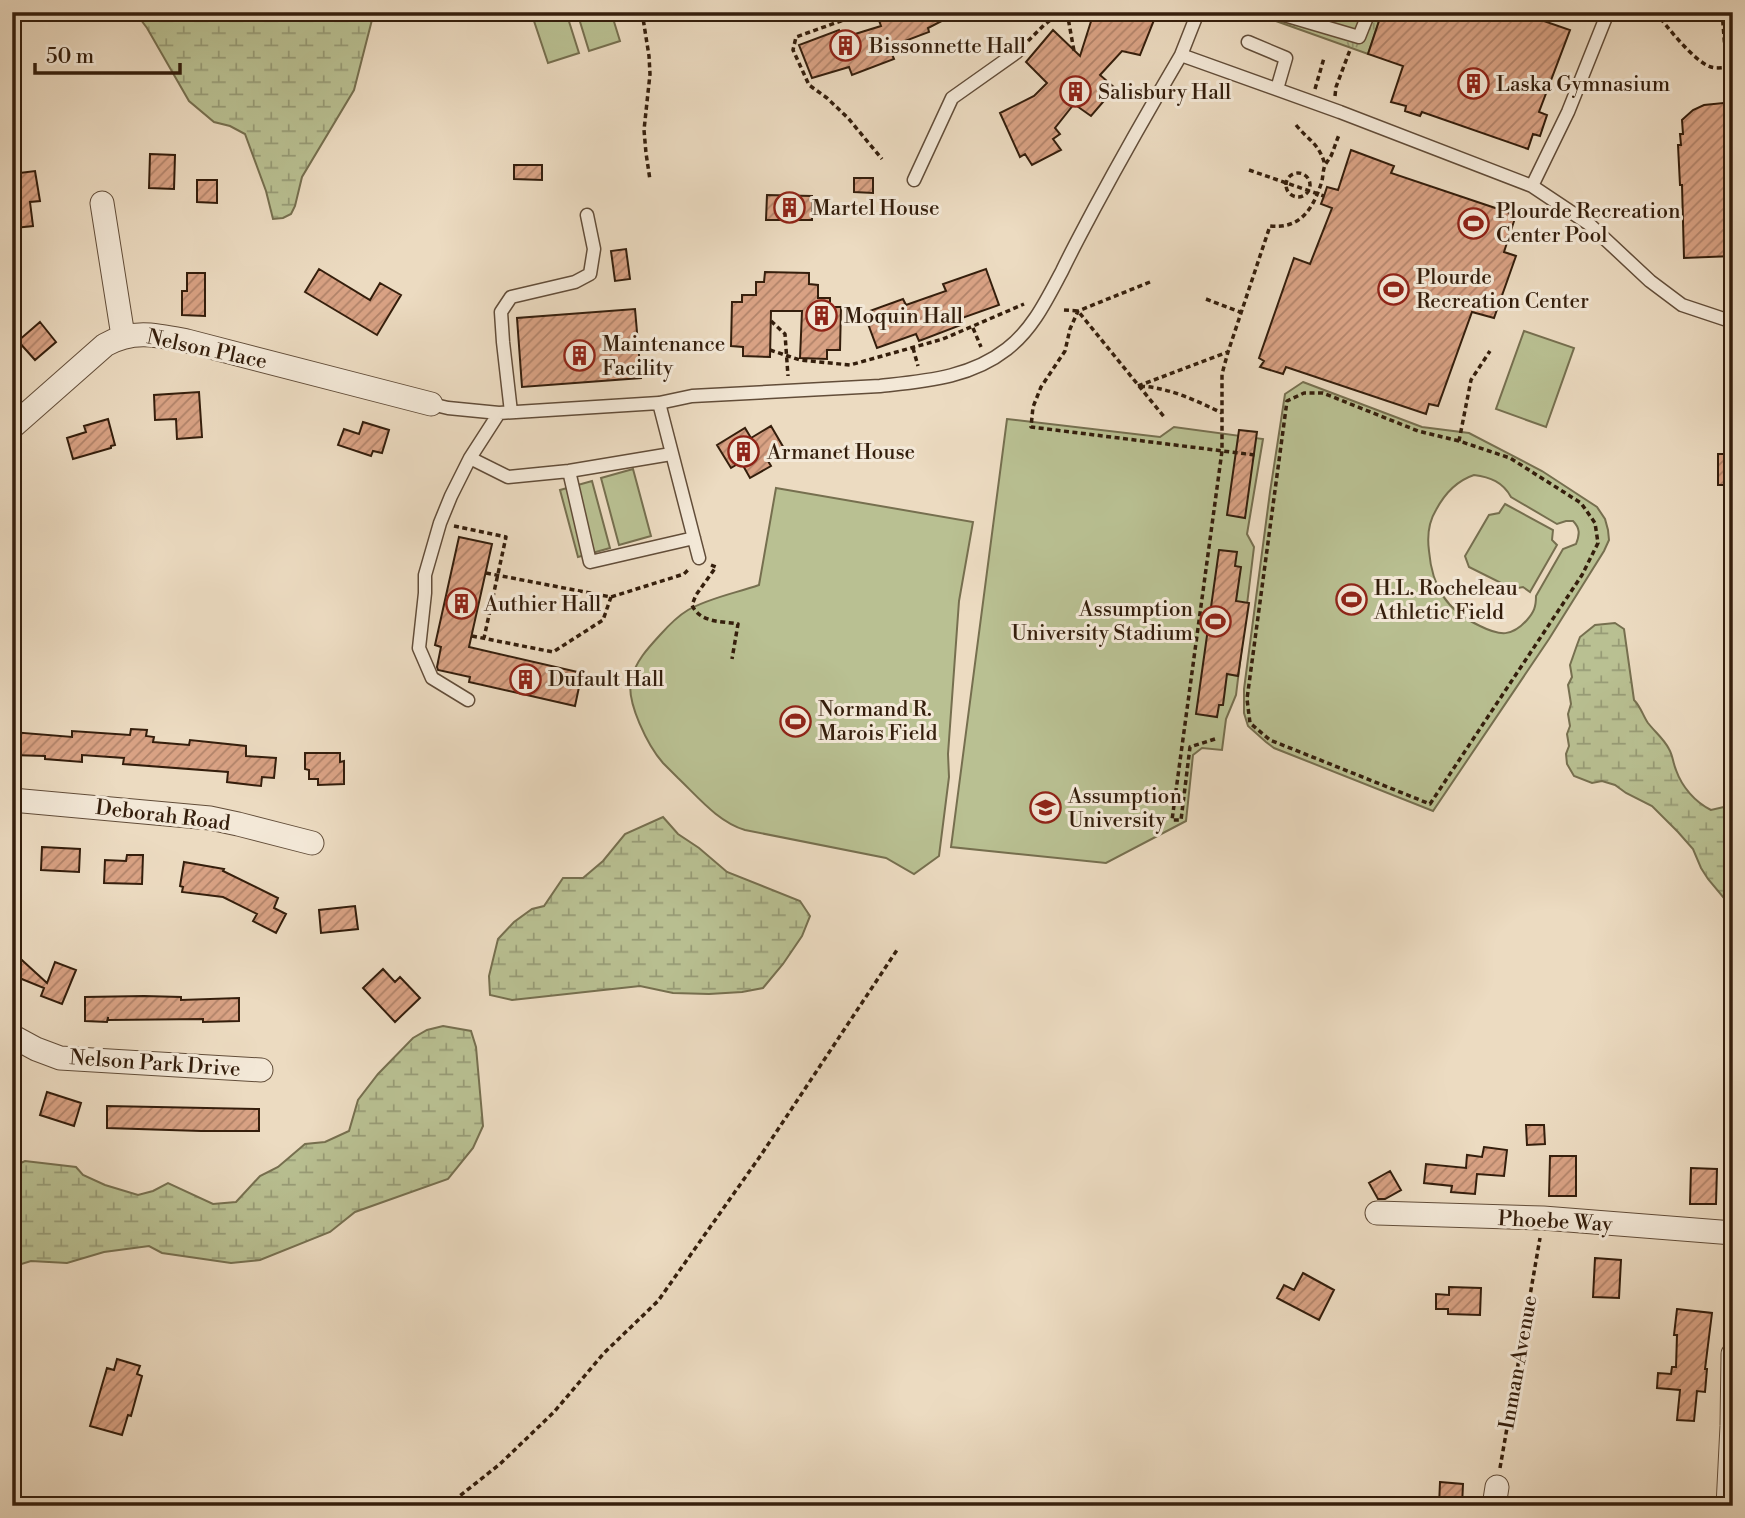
<svg xmlns="http://www.w3.org/2000/svg" width="1745" height="1518" viewBox="0 0 1745 1518" font-family="'Libre Bodoni',serif">
<style>
.grass{fill:url(#grass-tufts);stroke:#766f4f;stroke-width:2}
.wetland{fill:url(#wetland-marsh);stroke:#766f4f;stroke-width:2}
.garden{fill:#b9c092;stroke:#766f4f;stroke-width:2;fill-rule:evenodd}
.building{fill:url(#building-hatch);stroke:#341e0c;stroke-width:2}
.lines{fill:none;stroke-linecap:round;stroke-linejoin:round}
.lane-casing{stroke:#624d39;stroke-width:15}
.street-casing{stroke:#624d39;stroke-width:25}
.path{stroke:#341e0c;stroke-width:3.5;stroke-dasharray:5 3.5;stroke-linecap:butt}
.lane{stroke:#f3e8d7;stroke-width:12}
.street{stroke:#f3e8d7;stroke-width:23}
.labels{text-anchor:middle;stroke-width:6;stroke-linejoin:round;paint-order:stroke}
.poi-label{font-size:21px;fill:#341e0c;stroke:#f3e8d7;text-anchor:start}
.street-label{font-size:21px;fill:#341e0c;stroke:#f3e8d7}
</style>
<defs>
<pattern id="grass-tufts" width="24" height="20" patternUnits="userSpaceOnUse" patternTransform="scale(1.75)"><rect width="24" height="20" fill="#b9c092"/><path d="M3 7l-1-3M5 7V3M7 7l1-3M15 17l-1-3M17 17v-4M19 17l1-3" fill="none" stroke="#979b76"/></pattern>
<pattern id="wetland-marsh" width="20" height="14" patternUnits="userSpaceOnUse" patternTransform="scale(1.75)"><rect width="20" height="14" fill="#b9c092"/><path d="M1 5h8M5 5V1M11 12h8M15 12V8" fill="none" stroke="#979b76"/></pattern>
<pattern id="building-hatch" width="6" height="6" patternUnits="userSpaceOnUse" patternTransform="scale(1.75)"><rect width="6" height="6" fill="#d9a284"/><path d="M-1 1l2-2M0 6l6-6M5 7l2-2" fill="none" stroke="#b1836a"/></pattern>
</defs>
<rect width="100%" height="100%" fill="#ecdbc1"/>
<filter id="stains"><feTurbulence type="fractalNoise" baseFrequency=".00286" numOctaves="4"/><feColorMatrix values="0 0 0 0 .2 0 0 0 0 .09 0 0 0 0 .02 0 0 0 .5 -.17"/></filter>
<radialGradient id="worn" r=".72"><stop offset=".6" stop-color="#630" stop-opacity="0"/><stop offset="1" stop-color="#630" stop-opacity=".3"/></radialGradient>
<path class="grass" d="M 1251,12 L 1382,12 L 1368,54 Z"/>
<path class="wetland" d="M 135,12 L 374,12 L 354,90 L 302,177 L 295,206 L 291,214 L 283,218 L 273,219 L 266,191 L 245,134 L 230,126 L 214,122 L 189,101 L 147,28 Z
M 1615,623 L 1624,629 L 1634,700 C 1641,707 1643,716 1648,723 C 1655,732 1664,739 1669,749 C 1673,756 1673,763 1676,770 C 1682,787 1695,802 1711,810 L 1728,806 L 1733,801 L 1733,909 L 1708,879 L 1701,868 L 1693,849 L 1678,832 L 1652,806 L 1626,793 L 1615,785 L 1602,781 L 1592,783 L 1574,776 L 1567,764 L 1566,754 L 1569,746 L 1567,734 L 1570,726 L 1568,714 L 1571,704 L 1568,685 L 1572,677 L 1570,665 L 1577,645 L 1580,637 L 1595,625 Z
M 663,817 L 678,834 L 699,848 L 727,872 L 800,901 L 810,916 L 802,936 L 783,964 L 763,988 L 742,992 L 709,994 L 673,993 L 640,986 L 512,1000 L 490,995 L 489,976 L 498,939 L 514,922 L 532,909 L 544,906 L 563,878 L 583,878 L 603,861 L 625,834 Z
M 443,1026 L 471,1031 L 476,1047 L 483,1126 L 473,1148 L 448,1179 L 355,1212 L 330,1232 L 260,1260 L 231,1263 L 162,1253 L 149,1246 L 104,1252 L 67,1263 L 31,1261 L 12,1267 L 12,1167 L 25,1161 L 76,1167 L 83,1175 L 105,1185 L 138,1195 L 153,1191 L 168,1183 L 213,1204 L 236,1202 L 260,1176 L 278,1167 L 305,1144 L 325,1142 L 349,1131 L 358,1100 L 378,1074 L 413,1038 L 427,1030 Z"/>
<path class="garden" d="M 531,12 L 566,12 L 579,53 L 548,63 Z
M 577,12 L 611,12 L 620,41 L 589,51 Z
M 1524,331 L 1574,348 L 1546,427 L 1496,409 Z
M 1303,382 L 1422,427 L 1469,433 L 1542,471 L 1597,507 L 1605,519 L 1608,530 L 1609,540 L 1604,551 L 1549,639 L 1433,811 L 1274,748 L 1266,742 L 1248,726 L 1244,713 L 1244,689 L 1270,492 L 1285,394 ZM 1474,475 C 1490,477 1503,482 1511,497 L 1557,524 L 1566,521 L 1573,521 C 1580,528 1580,534 1576,544 L 1563,549 L 1536,596 C 1536,607 1534,612 1527,620 C 1512,637 1500,636 1480,626 C 1447,611 1432,587 1429,551 C 1427,536 1428,523 1436,510 C 1445,493 1456,481 1474,475 Z
M 1007,419 L 1160,437 L 1174,427 L 1263,439 L 1247,534 L 1254,547 L 1236,695 L 1226,719 L 1222,750 L 1202,748 L 1193,755 L 1186,821 L 1106,863 L 951,847 Z
M 633,469 L 651,536 L 619,545 L 601,478 Z
M 592,481 L 610,548 L 578,557 L 560,490 Z
M 776,488 L 973,522 L 959,601 L 948,754 L 949,777 L 939,856 L 914,874 L 886,858 L 745,830 C 718,822 698,797 678,778 C 673,773 668,768 663,763 C 648,746 626,702 631,680 C 635,662 648,648 660,635 C 668,626 678,616 688,610 C 709,598 736,593 759,585 Z
M 1505,504 L 1553,530 L 1552,540 L 1557,545 L 1530,592 L 1523,587 L 1513,589 L 1469,567 L 1465,556 L 1489,515 L 1499,513 Z"/>
<path class="building" d="M 876,12 L 959,12 L 928,28 L 929,32 L 889,47 L 894,59 L 852,75 L 849,67 L 812,78 L 799,45 L 839,30 L 842,38 L 881,26 Z
M 1094,12 L 1130,12 L 1154,20 L 1140,55 L 1122,51 L 1100,75 L 1115,88 L 1091,116 L 1074,104 L 1055,128 L 1060,134 L 1053,139 L 1061,150 L 1032,165 L 1025,154 L 1020,157 L 1000,113 L 1034,96 L 1047,83 L 1026,62 L 1053,30 L 1080,56 Z
M 1382,12 L 1518,12 L 1570,30 L 1539,112 L 1547,115 L 1540,136 L 1533,134 L 1528,149 L 1422,112 L 1420,116 L 1405,111 L 1406,106 L 1391,102 L 1403,66 L 1368,54 Z
M 1733,102 L 1733,256 L 1684,258 L 1682,185 L 1680,185 L 1678,145 L 1681,145 L 1680,134 L 1683,134 L 1682,120 L 1693,110 L 1704,105 Z
M 1351,150 L 1394,166 L 1391,173 L 1516,215 L 1504,252 L 1516,256 L 1494,318 L 1472,312 L 1438,406 L 1429,404 L 1426,414 L 1286,367 L 1283,374 L 1260,367 L 1264,361 L 1259,358 L 1294,258 L 1310,264 L 1332,208 L 1321,204 L 1324,196 L 1327,187 L 1338,190 Z
M 150,154 L 175,155 L 174,189 L 149,188 Z
M 514,165 L 542,165 L 542,180 L 514,179 Z
M 35,171 L 40,201 L 30,202 L 33,226 L 15,228 L 12,212 L 12,174 Z
M 854,178 L 873,178 L 873,193 L 854,192 Z
M 197,180 L 217,180 L 217,203 L 197,202 Z
M 767,195 L 812,196 L 812,220 L 766,220 Z
M 626,249 L 630,279 L 615,281 L 611,251 Z
M 319,269 L 370,300 L 380,283 L 401,295 L 377,335 L 305,292 Z
M 986,269 L 999,305 L 959,319 L 961,325 L 919,341 L 916,334 L 877,348 L 864,313 L 903,299 L 906,305 L 946,291 L 943,284 Z
M 765,272 L 809,273 L 809,284 L 818,285 L 818,298 L 830,298 L 830,307 L 841,307 L 840,350 L 827,350 L 827,359 L 800,358 L 802,311 L 771,311 L 770,357 L 743,356 L 743,347 L 731,346 L 732,302 L 742,302 L 742,295 L 756,295 L 756,282 L 764,282 Z
M 187,273 L 205,273 L 205,316 L 182,315 L 182,291 L 187,291 Z
M 635,309 L 641,378 L 522,387 L 517,318 Z
M 40,322 L 56,342 L 35,360 L 18,341 Z
M 199,392 L 202,437 L 177,439 L 176,419 L 155,420 L 154,395 Z
M 108,419 L 115,445 L 111,446 L 111,448 L 73,459 L 67,438 L 86,432 L 84,426 Z
M 363,422 L 389,430 L 382,453 L 373,451 L 371,456 L 338,445 L 344,429 L 359,434 Z
M 771,426 L 785,450 L 768,461 L 771,466 L 750,478 L 741,462 L 731,468 L 717,445 L 745,428 L 751,438 Z
M 1239,430 L 1257,432 L 1245,518 L 1227,515 Z
M 1718,454 L 1733,454 L 1733,485 L 1718,485 Z
M 459,537 L 492,544 L 469,647 L 582,673 L 575,706 L 469,682 L 470,677 L 438,670 L 437,667 L 441,647 L 435,645 Z
M 1219,550 L 1237,552 L 1235,566 L 1241,567 L 1236,601 L 1249,603 L 1238,676 L 1227,674 L 1223,705 L 1219,705 L 1217,717 L 1196,714 Z
M 131,729 L 147,730 L 146,736 L 154,737 L 153,742 L 189,745 L 190,740 L 246,746 L 246,756 L 276,758 L 274,778 L 262,777 L 261,786 L 227,782 L 228,772 L 123,764 L 124,758 L 82,755 L 82,762 L 45,759 L 45,756 L 12,755 L 12,732 L 72,737 L 72,731 L 130,735 Z
M 305,753 L 340,753 L 340,762 L 344,761 L 344,784 L 318,785 L 318,779 L 309,779 L 309,770 L 305,769 Z
M 42,847 L 80,849 L 79,872 L 41,870 Z
M 127,855 L 143,855 L 142,884 L 104,883 L 105,860 L 126,861 Z
M 184,862 L 224,869 L 223,871 L 278,898 L 274,908 L 286,914 L 276,933 L 253,921 L 257,914 L 223,897 L 182,892 L 183,887 L 180,886 Z
M 355,906 L 358,929 L 321,933 L 319,910 Z
M 12,951 L 47,983 L 55,962 L 76,970 L 62,1004 L 41,996 L 44,988 L 12,975 Z
M 383,969 L 395,982 L 400,977 L 420,998 L 395,1022 L 363,988 Z
M 144,996 L 181,997 L 181,1000 L 239,998 L 239,1021 L 203,1022 L 203,1019 L 108,1020 L 108,1017 L 107,1022 L 85,1021 L 85,997 Z
M 47,1092 L 81,1103 L 74,1126 L 40,1115 Z
M 107,1106 L 259,1109 L 259,1131 L 201,1131 L 107,1128 Z
M 1526,1125 L 1544,1125 L 1545,1144 L 1527,1145 Z
M 1484,1147 L 1507,1150 L 1504,1176 L 1477,1174 L 1475,1194 L 1451,1192 L 1452,1186 L 1424,1183 L 1426,1164 L 1466,1168 L 1467,1155 L 1482,1157 Z
M 1550,1156 L 1576,1156 L 1576,1196 L 1549,1196 Z
M 1691,1168 L 1717,1169 L 1716,1204 L 1690,1204 Z
M 1390,1171 L 1401,1190 L 1385,1199 L 1378,1199 L 1369,1183 Z
M 1595,1258 L 1621,1260 L 1619,1298 L 1593,1297 Z
M 1303,1273 L 1334,1290 L 1319,1320 L 1277,1298 L 1284,1285 L 1294,1290 Z
M 1449,1287 L 1481,1288 L 1480,1315 L 1448,1314 L 1448,1309 L 1436,1309 L 1436,1294 L 1449,1295 Z
M 1677,1309 L 1712,1313 L 1705,1369 L 1707,1369 L 1705,1392 L 1697,1391 L 1694,1421 L 1677,1420 L 1680,1390 L 1657,1388 L 1658,1373 L 1671,1374 L 1672,1367 L 1676,1367 L 1677,1335 L 1674,1335 Z
M 117,1359 L 140,1366 L 137,1374 L 142,1376 L 131,1416 L 128,1415 L 122,1435 L 90,1426 L 107,1368 L 114,1370 Z
M 1440,1482 L 1463,1484 L 1462,1506 L 1439,1506 Z"/>
<g class="lines">
<defs>
<path id="lane" d="M 1198,12 L 1181,55 L 1340,112 L 1532,186 L 1589,224 L 1650,281 L 1682,305 L 1733,322
M 1274,12 L 1359,37 L 1369,12
M 1248,42 L 1286,58 L 1277,89
M 914,180 L 952,98 L 1017,52
M 1532,186 L 1568,112 L 1608,12
M 659,403 L 699,558
M 431,404 L 448,408 L 499,413 L 659,403 L 692,396 L 880,386 C 925,381 970,378 1007,349 C 1033,329 1047,299 1062,271 C 1072,250 1083,230 1094,209 C 1122,157 1151,106 1181,55
M 511,412 L 503,342 L 501,312 L 511,297 L 575,282 L 590,274 L 594,249 L 587,215
M 470,458 L 508,477 L 569,471 L 671,454
M 569,471 L 590,562 L 694,538
M 468,700 L 432,678 L 419,648 L 425,593 L 425,575 L 440,523 L 451,496 L 470,458 L 499,413"/>
<path id="street" d="M 102,203 L 123,336
M 12,427 L 105,345 C 133,329 157,335 187,341 L 431,404
M 12,800 L 210,818 L 238,824 L 312,843
M 12,1036 L 36,1049 L 60,1058 L 261,1070
M 1377,1213 L 1543,1218 L 1733,1233
M 1494,1506 L 1497,1487
M 1728,1506 L 1732,1426 L 1733,1354"/>
</defs>
<use href="#lane" class="lane-casing"/>
<use href="#street" class="street-casing"/>
<path class="path" d="M 642,12 L 649,56 L 650,74 L 644,130 L 646,153 L 650,180
M 866,12 L 796,37 L 793,50 L 809,85 L 827,98 L 848,118 L 882,159
M 1067,12 L 1074,51
M 1655,12 C 1668,27 1693,61 1711,67 C 1717,69 1726,67 1733,67
M 1722,12 L 1728,86 L 1733,93
M 1725,28 L 1733,17
M 1028,41 L 1044,25 L 1061,12
M 1315,89 L 1324,58
M 1335,96 L 1336,87 L 1350,50
M 1296,125 C 1309,141 1319,143 1325,165
M 1249,170 L 1324,196
M1286 185a12 12 0 1 1 24 0a12 12 0 1 1-24 0Z
M 1150,282 L 1078,311 L 1070,329 L 1065,351 L 1041,387 L 1033,407 L 1031,427 L 1255,455
M 1206,299 L 1240,312
M 1064,310 L 1078,311 L 1165,418
M 771,321 L 785,334 L 788,376
M 973,328 L 981,347
M 913,348 L 918,366
M 770,350 L 800,360 L 850,365 L 943,339 L 1024,304
M 1138,386 L 1228,352
M 1140,386 C 1170,388 1195,400 1222,413
M 1459,441 L 1418,431 L 1323,393 L 1304,393 L 1287,401 L 1247,699 L 1250,723 L 1270,740 L 1430,804 L 1582,575 L 1598,543 L 1595,523 L 1581,503 L 1510,458 L 1459,441 L 1471,380 L 1490,351
M 454,526 L 506,537 L 484,638
M 711,565 L 716,567 L 696,595 L 692,605 C 700,623 721,621 738,624 L 732,659
M 486,573 L 611,597 L 684,574 L 689,569
M 472,636 L 553,652 L 603,620 L 611,597
M 1215,739 L 1190,747 L 1181,820 L 1172,820 L 1222,451 L 1222,374 L 1228,352 L 1270,226 C 1301,229 1313,209 1322,181 C 1323,176 1323,170 1325,165 C 1327,162 1329,159 1331,156 C 1334,149 1336,142 1339,135
M 1500,1468 L 1540,1238
M 447,1506 L 500,1464 L 554,1412 L 604,1353 L 658,1301 L 761,1155 L 897,950"/>
<use href="#lane" class="lane"/>
<use href="#street" class="street"/>
</g>
<defs>
<symbol id="building-ring" viewBox="-11 -11 22 22"><circle r="9.5" fill="#f3e8d7" stroke="#8f2418" stroke-width="1.5"/><path d="M-4-6H4V6H1V3H-1V6H-4ZM-2.5-4.3h1.7v1.8h-1.7ZM.8-4.3h1.7v1.8H.8ZM-2.5-1h1.7V.8h-1.7ZM.8-1h1.7V.8H.8Z" fill="#8f2418"/></symbol>
<symbol id="stadium-ring" viewBox="-11 -11 22 22"><circle r="9.5" fill="#f3e8d7" stroke="#8f2418" stroke-width="1.5"/><path d="M0-5a6.5 5 0 1 0 0 10a6.5 5 0 1 0 0-10ZM-3.5-1.8h7v3.6h-7Z" fill="#8f2418"/></symbol>
<symbol id="university-ring" viewBox="-11 -11 22 22"><circle r="9.5" fill="#f3e8d7" stroke="#8f2418" stroke-width="1.5"/><path d="M0-5L7-2L0 1L-7-2ZM-4 1L0 2.5L4 1V4Q0 6-4 4Z" fill="#8f2418"/></symbol>
</defs>
<g fill-rule="evenodd">
<use href="#building-ring" x="828" y="28" width="35" height="35"/>
<use href="#building-ring" x="1456" y="66" width="35" height="35"/>
<use href="#building-ring" x="1058" y="74" width="35" height="35"/>
<use href="#building-ring" x="772" y="190" width="35" height="35"/>
<use href="#stadium-ring" x="1456" y="206" width="35" height="35"/>
<use href="#stadium-ring" x="1376" y="272" width="35" height="35"/>
<use href="#building-ring" x="804" y="298" width="35" height="35"/>
<use href="#building-ring" x="562" y="338" width="35" height="35"/>
<use href="#building-ring" x="726" y="434" width="35" height="35"/>
<use href="#stadium-ring" x="1334" y="582" width="35" height="35"/>
<use href="#building-ring" x="444" y="586" width="35" height="35"/>
<use href="#stadium-ring" x="1198" y="604" width="35" height="35"/>
<use href="#building-ring" x="508" y="662" width="35" height="35"/>
<use href="#stadium-ring" x="778" y="704" width="35" height="35"/>
<use href="#university-ring" x="1028" y="790" width="35" height="35"/>
</g>
<g class="labels">
<g class="poi-label">
<text x="869" y="53">Bissonnette Hall</text>
<text x="1496" y="91">Laska Gymnasium</text>
<text x="1098" y="99">Salisbury Hall</text>
<text x="812" y="215">Martel House</text>
<text x="1496" y="218">Plourde Recreation<tspan x="1496" dy="24">Center Pool</tspan></text>
<text x="1416" y="284">Plourde<tspan x="1416" dy="24">Recreation Center</tspan></text>
<text x="844" y="323">Moquin Hall</text>
<text x="602" y="351">Maintenance<tspan x="602" dy="24">Facility</tspan></text>
<text x="767" y="459">Armanet House</text>
<text x="1374" y="595">H.L. Rocheleau<tspan x="1374" dy="24">Athletic Field</tspan></text>
<text x="484" y="611">Authier Hall</text>
<text x="1193" y="616" text-anchor="end">Assumption<tspan x="1193" dy="24">University Stadium</tspan></text>
<text x="548" y="686">Dufault Hall</text>
<text x="818" y="716">Normand R.<tspan x="818" dy="24">Marois Field</tspan></text>
<text x="1068" y="803">Assumption<tspan x="1068" dy="24">University</tspan></text>
</g>
<g class="street-label">
<text transform="translate(207 349) rotate(12)" y="7">Nelson Place</text>
<text transform="translate(163 815) rotate(7)" y="7">Deborah Road</text>
<text transform="translate(155 1063) rotate(4)" y="7">Nelson Park Drive</text>
<text transform="translate(1555 1221) rotate(3)" y="7">Phoebe Way</text>
<text transform="translate(1518 1362) rotate(-80)" y="7">Inman Avenue</text>
</g>
</g>
<rect width="1745" height="1518" fill="none" stroke="#ecdbc1" stroke-width="42"/>
<rect x="14" y="14" width="1717" height="1490" fill="none" stroke="#341e0c" stroke-width="3.5"/>
<rect x="21" y="21" width="1703" height="1476" fill="none" stroke="#341e0c" stroke-width="2"/>
<path d="M35 63v10h145v-10" fill="none" stroke="#341e0c" stroke-width="3.5"/>
<text x="46" y="63" font-size="21" fill="#341e0c" stroke="#f3e8d7" stroke-width="5" paint-order="stroke">50 m</text>
<rect width="100%" height="100%" filter="url(#stains)"/>
<rect width="100%" height="100%" fill="url(#worn)"/>
</svg>
